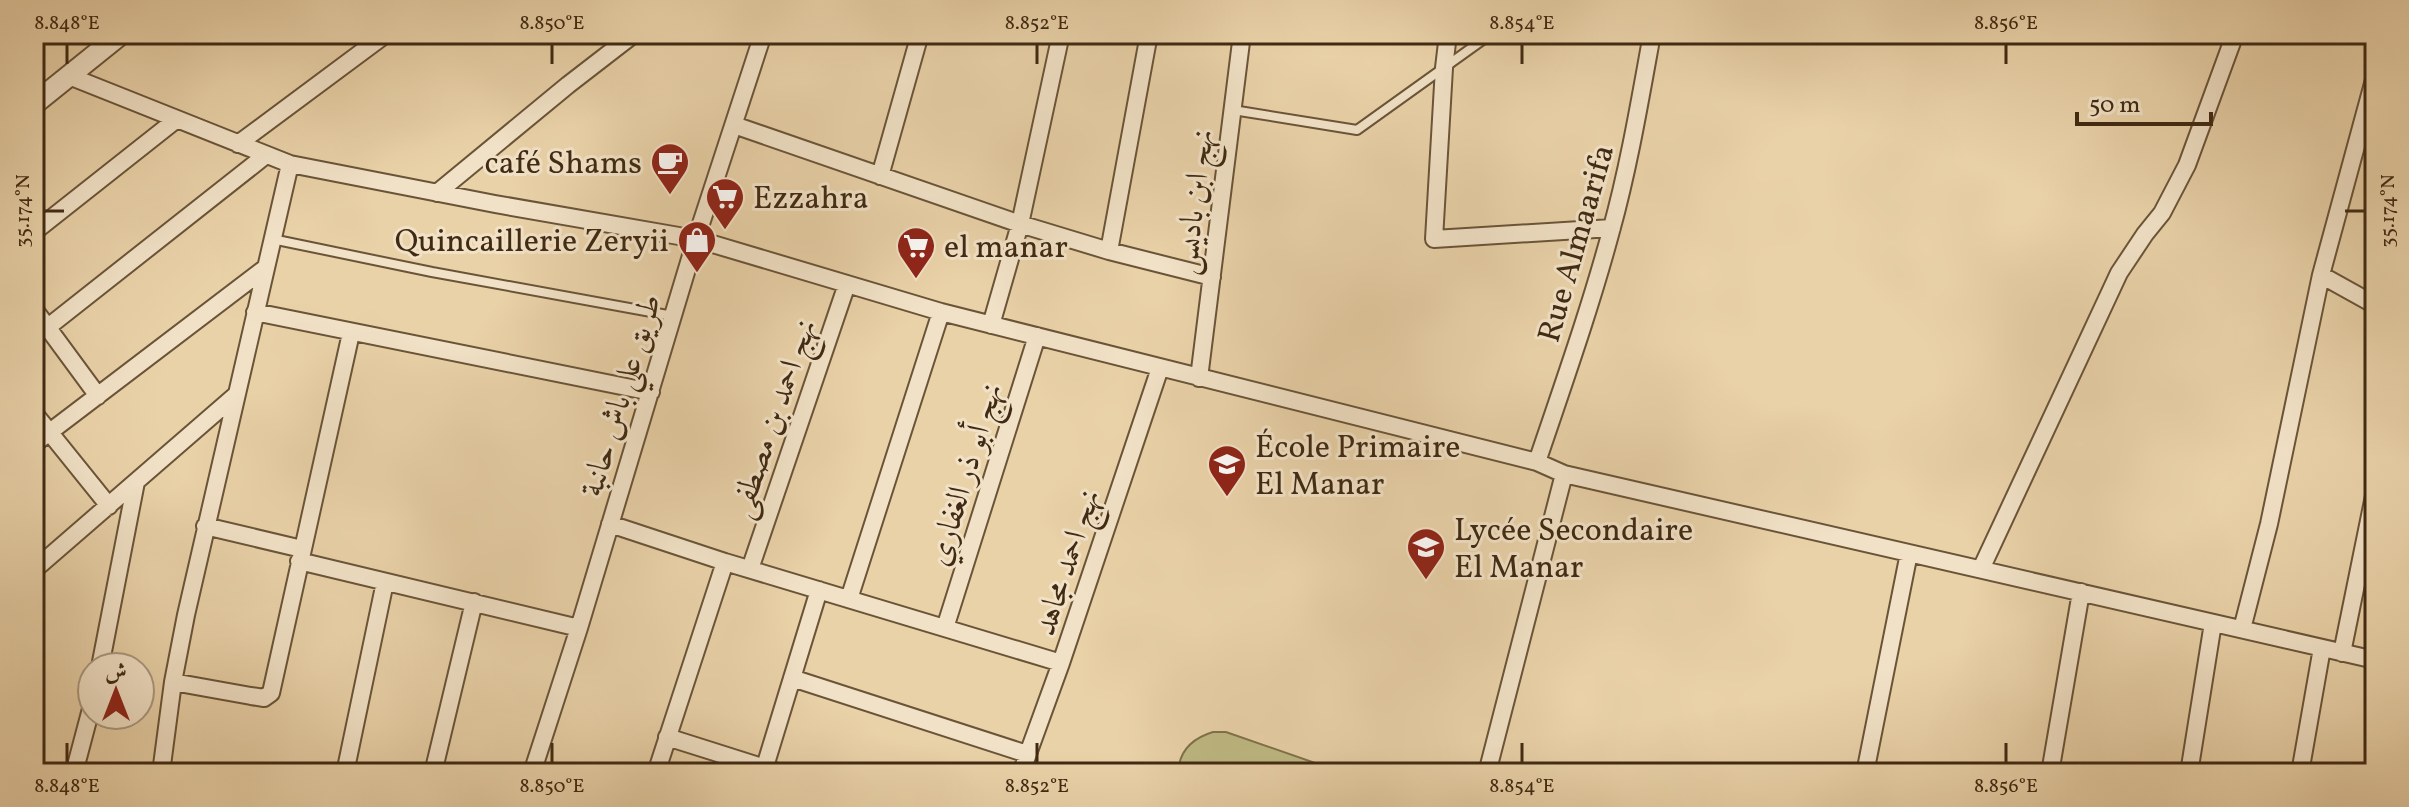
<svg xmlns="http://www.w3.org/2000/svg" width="2409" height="807" viewBox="0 0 2409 807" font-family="Vollkorn,Amiri,serif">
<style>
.green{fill:#beb983;stroke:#7f724b;stroke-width:2}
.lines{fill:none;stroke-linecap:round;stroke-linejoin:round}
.service-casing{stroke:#6a5438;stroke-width:12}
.minor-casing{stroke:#6a5438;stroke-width:20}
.tertiary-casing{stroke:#6a5438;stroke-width:24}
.service{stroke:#f1e1c6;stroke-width:8}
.minor{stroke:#f1e1c6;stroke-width:16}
.tertiary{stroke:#f1e1c6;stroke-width:20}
.ticks{fill:none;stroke:#402a13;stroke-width:3}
.labels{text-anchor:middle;stroke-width:6;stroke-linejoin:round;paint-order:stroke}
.poi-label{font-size:32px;fill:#402a13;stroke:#f1e1c6;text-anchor:start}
.street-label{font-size:32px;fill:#402a13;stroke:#f1e1c6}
.neatline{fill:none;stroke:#402a13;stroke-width:3}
.ticks-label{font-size:20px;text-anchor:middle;fill:#402a13}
</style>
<rect width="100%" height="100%" fill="#e9d1a8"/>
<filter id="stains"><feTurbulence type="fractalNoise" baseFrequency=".0025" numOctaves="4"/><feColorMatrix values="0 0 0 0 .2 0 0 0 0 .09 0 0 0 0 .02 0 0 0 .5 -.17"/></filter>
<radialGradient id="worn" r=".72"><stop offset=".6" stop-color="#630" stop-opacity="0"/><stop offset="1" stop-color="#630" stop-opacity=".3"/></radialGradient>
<path class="green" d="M 1213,732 L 1226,732 L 1344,773 L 1178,773 C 1179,750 1193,738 1213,732 Z"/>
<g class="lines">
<defs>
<path id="service" d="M 1233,110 L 1357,130 L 1491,34
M 272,239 L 432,272 L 673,316"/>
<path id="minor" d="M 1448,34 L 1444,68 L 1434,239 L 1612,228
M 69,76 L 290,164 L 495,204 L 696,239 L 941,312 L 1537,462 L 1564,474 L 2375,660
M 734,125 L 1020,224 L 1109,251 L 1212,277
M 238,144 L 386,34
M 880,176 L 920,34
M 437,193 L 568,85 L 634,34
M 34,232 L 177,119
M 1109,251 L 1149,34
M 2321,275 L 2375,305
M 34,309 L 98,396
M 255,312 L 651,392
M 991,325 L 1020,224 L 1061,34
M 48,327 L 266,155
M 1199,378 L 1242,34
M 34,413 L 109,506
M 34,444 L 264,269
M 1537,462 C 1563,385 1590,309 1611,231 C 1629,166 1640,100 1652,34
M 610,524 L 725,562 L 1061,663
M 205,526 L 302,549
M 299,561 L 579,628
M 750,569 L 847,284
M 1981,569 L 2119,273 L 2145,234 L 2162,213 L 2187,165 L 2235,34
M 34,570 L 237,394
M 849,599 L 941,312
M 945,628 L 1037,336
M 2242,629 L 2269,524 L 2321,275 L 2375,76
M 2342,653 L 2375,491
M 100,667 L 136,482
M 792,678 L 1027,754
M 173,682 L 251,696 L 264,698 L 271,693 L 351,333
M 667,737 L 781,773
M 74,773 L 92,705
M 161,773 L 173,682 L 186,615 L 290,164
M 345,773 L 385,582
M 433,773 L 474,602
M 532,773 L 579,628 L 696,239 L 763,34
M 656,773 L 725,562
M 763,773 L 819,590
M 1021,773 L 1061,663 L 1160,368
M 1487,773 L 1564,474
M 1865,773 L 1909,553
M 2050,773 L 2081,592
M 2189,773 L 2213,623
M 2300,773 L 2322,648"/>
<path id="tertiary" d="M 34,104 L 121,34"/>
</defs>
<use href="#service" class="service-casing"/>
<use href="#minor" class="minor-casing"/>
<use href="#tertiary" class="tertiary-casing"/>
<use href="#service" class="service"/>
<use href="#minor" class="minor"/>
<use href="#tertiary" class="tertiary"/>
</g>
<path class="ticks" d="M 67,44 L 67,64M 552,44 L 552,64M 1037,44 L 1037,64M 1522,44 L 1522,64M 2006,44 L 2006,64M 44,211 L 64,211M 2345,211 L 2365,211M 67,743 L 67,763M 552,743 L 552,763M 1037,743 L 1037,763M 1522,743 L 1522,763M 2006,743 L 2006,763"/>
<defs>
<symbol id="cafe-pin" viewBox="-11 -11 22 30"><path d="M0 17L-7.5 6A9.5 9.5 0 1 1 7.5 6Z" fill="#8f2418" stroke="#f1e1c6"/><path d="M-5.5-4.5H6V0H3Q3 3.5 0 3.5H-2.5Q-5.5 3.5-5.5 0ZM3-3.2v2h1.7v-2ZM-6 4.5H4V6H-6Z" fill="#fff"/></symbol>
<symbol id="supermarket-pin" viewBox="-11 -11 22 30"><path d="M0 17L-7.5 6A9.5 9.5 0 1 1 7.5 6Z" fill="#8f2418" stroke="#f1e1c6"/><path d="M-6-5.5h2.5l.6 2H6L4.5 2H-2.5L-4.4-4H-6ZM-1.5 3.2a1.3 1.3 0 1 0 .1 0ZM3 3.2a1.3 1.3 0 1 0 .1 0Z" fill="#fff"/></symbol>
<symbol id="shop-pin" viewBox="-11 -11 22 30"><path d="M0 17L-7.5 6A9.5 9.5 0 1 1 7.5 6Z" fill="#8f2418" stroke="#f1e1c6"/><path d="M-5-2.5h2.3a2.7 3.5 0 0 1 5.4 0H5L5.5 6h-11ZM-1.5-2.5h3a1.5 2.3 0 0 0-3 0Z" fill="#fff"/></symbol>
<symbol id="school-pin" viewBox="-11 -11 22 30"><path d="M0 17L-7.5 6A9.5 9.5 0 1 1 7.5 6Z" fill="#8f2418" stroke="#f1e1c6"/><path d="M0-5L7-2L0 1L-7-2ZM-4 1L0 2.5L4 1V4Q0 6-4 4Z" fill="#fff"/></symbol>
</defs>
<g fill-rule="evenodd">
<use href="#cafe-pin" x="648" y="140" width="44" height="60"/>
<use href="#supermarket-pin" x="703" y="175" width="44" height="60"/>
<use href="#shop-pin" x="675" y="218" width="44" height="60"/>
<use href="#supermarket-pin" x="894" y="224" width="44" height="60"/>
<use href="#school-pin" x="1205" y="442" width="44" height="60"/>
<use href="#school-pin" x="1404" y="525" width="44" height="60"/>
</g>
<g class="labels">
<g class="poi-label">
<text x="642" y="173" text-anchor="end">café Shams</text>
<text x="753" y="208">Ezzahra</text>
<text x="669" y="251" text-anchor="end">Quincaillerie Zeryii</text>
<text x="944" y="257">el manar</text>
<text x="1255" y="457">École Primaire<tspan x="1255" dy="37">El Manar</tspan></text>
<text x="1454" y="540">Lycée Secondaire<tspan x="1454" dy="37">El Manar</tspan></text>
</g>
<g class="street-label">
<text transform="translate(1193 202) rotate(-83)" y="11">نهج ابن باديس</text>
<text transform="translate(1575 243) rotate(-74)" y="11">Rue Almaarifa</text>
<text transform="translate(620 395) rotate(-73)" y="11">طريق علي باش حانبة</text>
<text transform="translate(772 418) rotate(-71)" y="11">نهج احمد بن مصطفى</text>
<text transform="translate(964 474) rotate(-73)" y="11">نهج أبو ذر الغفاري</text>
<text transform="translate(1066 562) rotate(-72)" y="11">نهج احمد مجاهد</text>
</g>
</g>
<rect width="2409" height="807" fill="none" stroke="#e9d1a8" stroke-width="88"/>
<g transform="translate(116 691)"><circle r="38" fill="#f1e1c6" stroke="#aa987e" stroke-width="2"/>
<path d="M0-6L14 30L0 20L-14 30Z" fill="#8f2418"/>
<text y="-12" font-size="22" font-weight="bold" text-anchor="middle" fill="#402a13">ش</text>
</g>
<path d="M2077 112v12h134v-12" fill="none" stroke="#402a13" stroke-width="4"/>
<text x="2089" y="112" font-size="24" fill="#402a13" stroke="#f1e1c6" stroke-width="6" paint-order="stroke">50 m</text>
<rect x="44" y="44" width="2321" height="719" class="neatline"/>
<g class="ticks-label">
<text x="67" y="29">8.848°E</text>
<text x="552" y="29">8.850°E</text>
<text x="1037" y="29">8.852°E</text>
<text x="1522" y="29">8.854°E</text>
<text x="2006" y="29">8.856°E</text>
<text transform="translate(22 211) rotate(-90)" y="7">35.174°N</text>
<text transform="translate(2387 211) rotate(-90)" y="7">35.174°N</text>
<text x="67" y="792">8.848°E</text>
<text x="552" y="792">8.850°E</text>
<text x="1037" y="792">8.852°E</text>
<text x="1522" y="792">8.854°E</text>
<text x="2006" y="792">8.856°E</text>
</g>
<rect width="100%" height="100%" filter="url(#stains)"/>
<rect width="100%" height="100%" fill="url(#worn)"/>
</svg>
